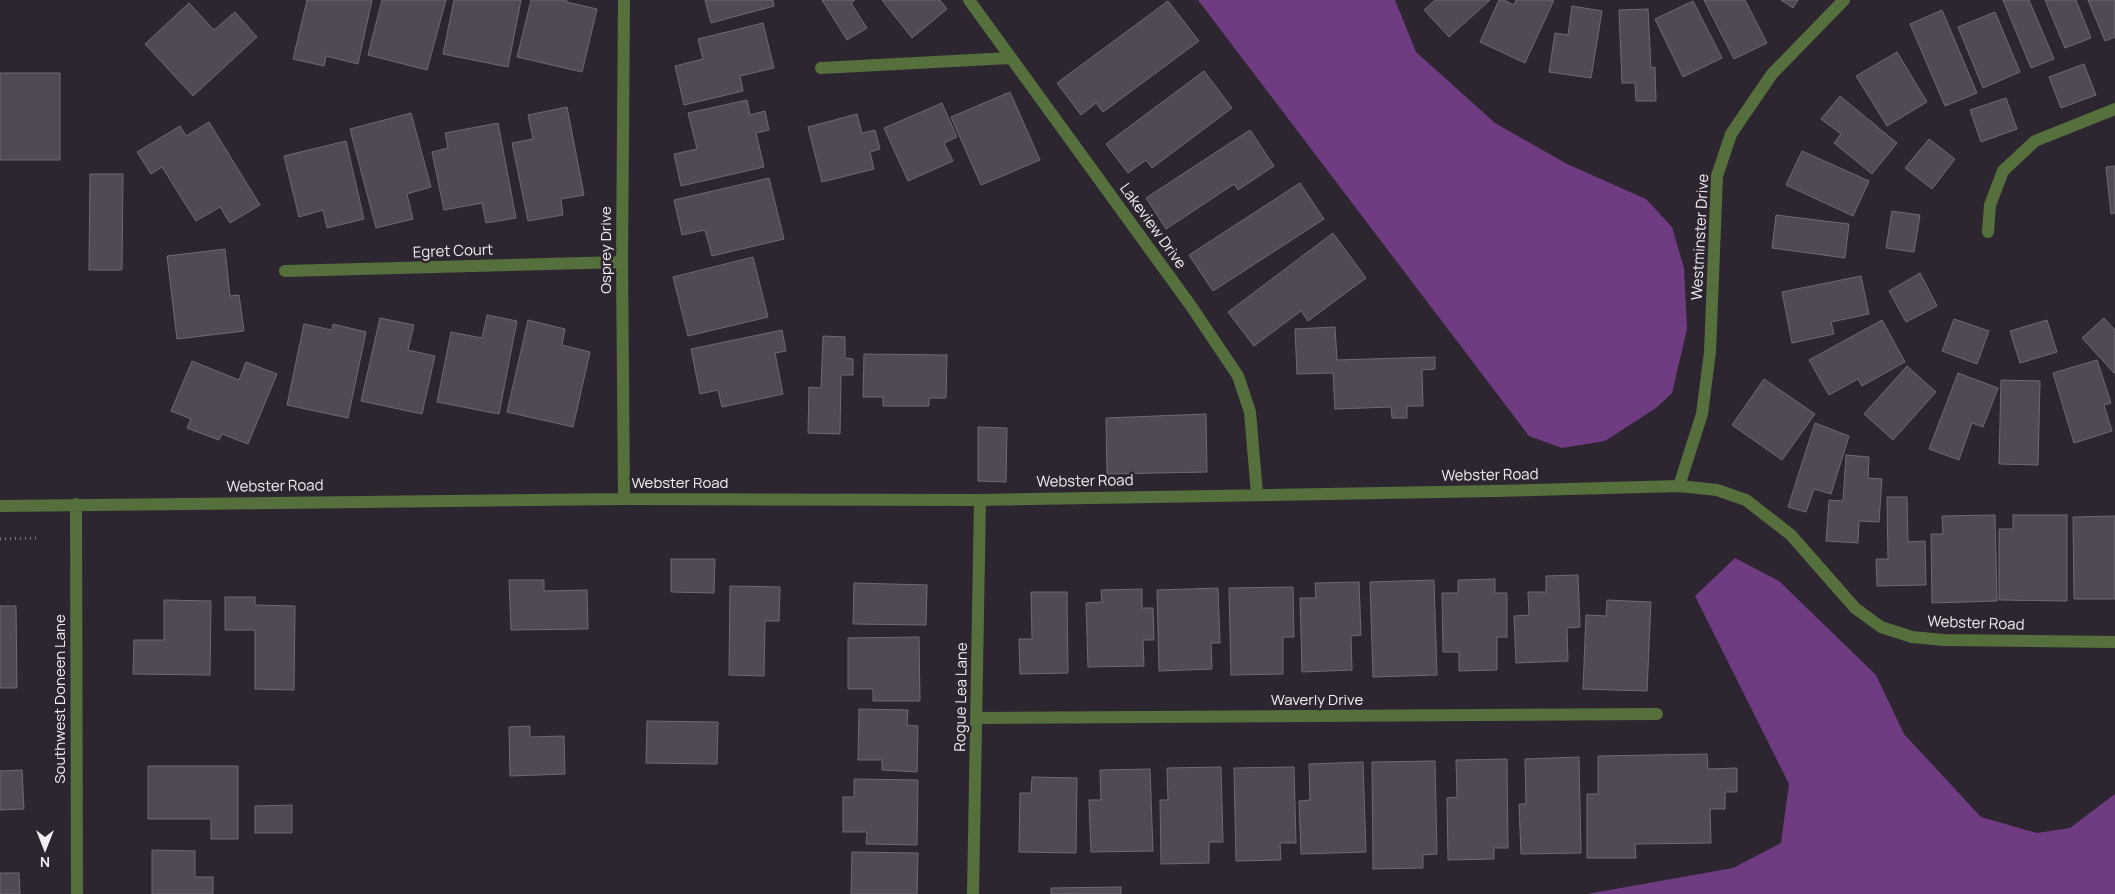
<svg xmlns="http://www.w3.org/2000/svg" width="2115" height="894" viewBox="0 0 2115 894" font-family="Manrope,sans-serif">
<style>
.water{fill:#6f3c82}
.building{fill:#514a55;stroke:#706874}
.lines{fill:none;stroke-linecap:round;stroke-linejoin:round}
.path{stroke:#7c767f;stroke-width:3;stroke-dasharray:1 4;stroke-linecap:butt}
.street{stroke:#55703d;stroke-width:12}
.labels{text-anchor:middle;stroke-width:5;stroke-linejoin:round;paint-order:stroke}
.street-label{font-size:15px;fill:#f2eef4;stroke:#2d2630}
</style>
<rect width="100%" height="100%" fill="#2d2630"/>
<path class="water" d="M 1198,0 L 1395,0 L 1416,52 L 1495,123 L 1567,164 L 1646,199 L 1672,227 L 1684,268 L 1687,329 L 1672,393 L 1656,408 L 1605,441 L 1562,448 L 1529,436 Z
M 1735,558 L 1779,581 L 1876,675 L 1904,734 L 1981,817 L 2037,833 L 2070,828 L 2115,794 L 2115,894 L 1587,894 L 1733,868 L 1781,843 L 1789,784 L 1695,596 Z"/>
<path class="building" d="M 307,0 L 372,0 L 358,64 L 326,56 L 324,66 L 293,59 Z
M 382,0 L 446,0 L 427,70 L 368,55 Z
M 454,0 L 521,0 L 508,67 L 443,54 Z
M 531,0 L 567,0 L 566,2 L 597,9 L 582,72 L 517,57 Z
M 705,0 L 773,0 L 774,6 L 711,23 Z
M 822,0 L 855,0 L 851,3 L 867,28 L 847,40 Z
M 882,0 L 940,0 L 947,9 L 912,38 Z
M 1435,0 L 1490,0 L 1449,37 L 1424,10 Z
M 1499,0 L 1504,0 L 1514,5 L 1516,0 L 1554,0 L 1525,63 L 1480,42 Z
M 1704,0 L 1745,0 L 1767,43 L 1734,59 Z
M 1781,0 L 1798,0 L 1793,8 Z
M 2003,0 L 2029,0 L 2054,59 L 2031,68 Z
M 2045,0 L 2076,0 L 2091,38 L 2065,48 Z
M 2088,0 L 2115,0 L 2115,37 L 2105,41 Z
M 1168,1 L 1199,41 L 1103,112 L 1096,103 L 1081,115 L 1057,83 Z
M 1693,1 L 1722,58 L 1683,77 L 1655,19 Z
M 189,3 L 214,30 L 235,12 L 257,37 L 193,96 L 145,44 Z
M 1572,6 L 1602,11 L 1591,78 L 1549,72 L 1555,33 L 1568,35 Z
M 1648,9 L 1651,68 L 1655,67 L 1656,101 L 1636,101 L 1635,83 L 1622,83 L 1619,10 Z
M 1942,10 L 1977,93 L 1945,106 L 1910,24 Z
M 1995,12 L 2020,72 L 1983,88 L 1958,27 Z
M 763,23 L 774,68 L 740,76 L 743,91 L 684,105 L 675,66 L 703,59 L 698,39 Z
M 1897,52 L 1927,102 L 1887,126 L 1856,76 Z
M 2084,64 L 2096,95 L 2061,108 L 2049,77 Z
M 1204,71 L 1232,108 L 1152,168 L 1146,160 L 1128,173 L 1106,144 Z
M 0,73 L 60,73 L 60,160 L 0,160 Z
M 1010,92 L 1040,160 L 981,185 L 951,117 Z
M 1840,96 L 1897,143 L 1872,174 L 1834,143 L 1841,134 L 1821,119 Z
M 2006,98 L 2017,129 L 1981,142 L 1970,110 Z
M 747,100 L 750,115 L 765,111 L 769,130 L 756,133 L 764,167 L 681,186 L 674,154 L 697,149 L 688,113 Z
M 942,103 L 957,137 L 944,143 L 953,161 L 908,181 L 884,128 Z
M 567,107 L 584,195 L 561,199 L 563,215 L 528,221 L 512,143 L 533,139 L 528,115 Z
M 411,113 L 431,187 L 407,194 L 413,219 L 376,228 L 350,129 Z
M 857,114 L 862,133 L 875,130 L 880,149 L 870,152 L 874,169 L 822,182 L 808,127 Z
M 209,122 L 260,205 L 230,223 L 220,207 L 196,221 L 162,167 L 151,174 L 137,152 L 180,126 L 186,136 Z
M 498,123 L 516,218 L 486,223 L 482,203 L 444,210 L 432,152 L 448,148 L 445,133 Z
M 1250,130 L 1274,166 L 1238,190 L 1234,184 L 1166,229 L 1146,198 Z
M 1929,139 L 1955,159 L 1932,189 L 1905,168 Z
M 346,141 L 364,219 L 327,228 L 323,210 L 299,217 L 284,156 Z
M 1802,151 L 1869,181 L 1853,216 L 1786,185 Z
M 2115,166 L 2115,213 L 2111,214 L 2106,167 Z
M 90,174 L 123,174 L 122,270 L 89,270 Z
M 769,178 L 784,239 L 712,256 L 705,230 L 682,235 L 674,200 Z
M 1300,183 L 1324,219 L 1213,291 L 1189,255 Z
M 1892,211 L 1920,215 L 1914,252 L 1886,248 Z
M 1776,215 L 1849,224 L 1845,258 L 1772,248 Z
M 1333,233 L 1366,278 L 1308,321 L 1301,311 L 1254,346 L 1228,312 Z
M 225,249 L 230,296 L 239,295 L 244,331 L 177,339 L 167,256 Z
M 753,257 L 768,317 L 688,336 L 673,277 Z
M 1920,273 L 1937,306 L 1906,322 L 1889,291 Z
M 1861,276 L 1869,314 L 1831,322 L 1834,334 L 1792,343 L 1782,292 Z
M 487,315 L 517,321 L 499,414 L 437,402 L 451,332 L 482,338 Z
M 380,318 L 414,325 L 408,350 L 435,356 L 422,414 L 361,401 Z
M 2104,318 L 2115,330 L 2115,374 L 2082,338 Z
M 1954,319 L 1989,331 L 1977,364 L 1942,351 Z
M 528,320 L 565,329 L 562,345 L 590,352 L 573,427 L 507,412 Z
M 1882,320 L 1905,362 L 1862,386 L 1858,379 L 1829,395 L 1809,360 Z
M 2047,320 L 2057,352 L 2020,363 L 2010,331 Z
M 304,324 L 332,330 L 333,324 L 366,332 L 348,418 L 287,405 Z
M 1335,327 L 1337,360 L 1435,357 L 1435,369 L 1422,370 L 1423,406 L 1407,406 L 1407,418 L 1392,418 L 1391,407 L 1335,409 L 1333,373 L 1297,374 L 1295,329 Z
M 782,330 L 786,351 L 775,353 L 783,394 L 722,407 L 718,390 L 700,394 L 691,349 Z
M 823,336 L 845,337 L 845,358 L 853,359 L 853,375 L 841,375 L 840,434 L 808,433 L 809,387 L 821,388 Z
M 864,354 L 947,355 L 946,398 L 929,398 L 929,406 L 883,406 L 883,397 L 863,397 Z
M 2097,360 L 2111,403 L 2104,405 L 2112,431 L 2074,443 L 2053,373 Z
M 192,361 L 239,380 L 246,362 L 277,374 L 248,444 L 222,434 L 219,440 L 187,428 L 191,419 L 171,411 Z
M 1907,366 L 1936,392 L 1893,440 L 1864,414 Z
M 1958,373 L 1998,388 L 1983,427 L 1972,423 L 1959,460 L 1929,449 Z
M 1764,379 L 1815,414 L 1782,460 L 1732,425 Z
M 2001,380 L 2040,381 L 2038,465 L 1999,464 Z
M 1206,414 L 1207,472 L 1107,474 L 1106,418 Z
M 1815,423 L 1849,436 L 1831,494 L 1814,489 L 1806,512 L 1788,507 Z
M 978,427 L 1007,428 L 1006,482 L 978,481 Z
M 1846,455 L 1869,457 L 1868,478 L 1882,479 L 1879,522 L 1859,521 L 1858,543 L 1826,541 L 1829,500 L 1843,501 Z
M 1887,497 L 1907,497 L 1908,542 L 1925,541 L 1926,585 L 1877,586 L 1876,559 L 1888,559 Z
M 1995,515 L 1997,601 L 1932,603 L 1931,534 L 1943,534 L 1942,516 Z
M 2013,515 L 2067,515 L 2067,601 L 1999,600 L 1999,529 L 2013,529 Z
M 2115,516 L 2115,599 L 2074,599 L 2073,517 Z
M 671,559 L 715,559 L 714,593 L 671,592 Z
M 1578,575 L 1580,627 L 1567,628 L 1568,661 L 1516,663 L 1514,616 L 1529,615 L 1528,592 L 1546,592 L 1546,576 Z
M 1495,579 L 1495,593 L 1507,593 L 1507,637 L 1497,637 L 1497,670 L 1459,671 L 1459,652 L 1443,652 L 1442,593 L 1458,593 L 1458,580 Z
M 509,580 L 544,580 L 544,591 L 587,590 L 588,629 L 511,630 Z
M 1434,580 L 1437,675 L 1373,677 L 1370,582 Z
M 1359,582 L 1361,635 L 1351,636 L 1352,670 L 1302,672 L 1300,598 L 1316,598 L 1315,583 Z
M 854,583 L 927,585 L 926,625 L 853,624 Z
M 730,586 L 780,587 L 779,621 L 765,621 L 764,676 L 729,675 Z
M 1293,587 L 1294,637 L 1283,637 L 1283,674 L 1231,675 L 1229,588 Z
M 1218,588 L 1220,643 L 1211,643 L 1212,669 L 1159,671 L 1157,590 Z
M 1142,589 L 1142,608 L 1153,608 L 1154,640 L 1143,640 L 1144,666 L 1088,667 L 1086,603 L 1102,602 L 1101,590 Z
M 1031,592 L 1067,592 L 1068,673 L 1020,674 L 1019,639 L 1032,639 Z
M 225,597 L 255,597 L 255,605 L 295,606 L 294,690 L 255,689 L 255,630 L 225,630 Z
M 164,600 L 211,601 L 210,675 L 133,674 L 134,640 L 164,640 Z
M 1607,600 L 1651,602 L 1647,691 L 1583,689 L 1586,615 L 1606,616 Z
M 0,606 L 16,606 L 17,688 L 0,688 Z
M 919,637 L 920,701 L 873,701 L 873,689 L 848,689 L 848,638 Z
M 859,709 L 908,710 L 907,725 L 918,726 L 917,772 L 882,770 L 882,760 L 858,760 Z
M 647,721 L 718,722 L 717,764 L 646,763 Z
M 530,726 L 530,737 L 564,736 L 565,774 L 510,776 L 509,727 Z
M 1707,754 L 1708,769 L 1737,768 L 1737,792 L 1725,792 L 1725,809 L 1710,809 L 1711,843 L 1635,844 L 1636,858 L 1587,858 L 1587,794 L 1598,794 L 1598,756 Z
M 1579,757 L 1581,853 L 1521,854 L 1519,804 L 1526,804 L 1525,759 Z
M 1507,759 L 1508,848 L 1494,848 L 1494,859 L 1448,860 L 1447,798 L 1457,797 L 1456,760 Z
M 1435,761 L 1437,854 L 1423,855 L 1423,868 L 1373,869 L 1372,762 Z
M 1363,762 L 1366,852 L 1301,854 L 1299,801 L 1310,800 L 1309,764 Z
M 148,766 L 238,766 L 238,839 L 211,839 L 211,819 L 148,819 Z
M 1221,767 L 1223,842 L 1209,842 L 1209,863 L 1161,864 L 1160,800 L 1168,800 L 1167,768 Z
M 1294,767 L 1296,843 L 1280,843 L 1281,860 L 1236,861 L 1234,768 Z
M 1150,769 L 1153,851 L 1091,852 L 1089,800 L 1101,800 L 1100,770 Z
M 22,770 L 24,809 L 0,810 L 0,771 Z
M 1032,777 L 1077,778 L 1076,853 L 1019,852 L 1020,793 L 1031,793 Z
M 854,779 L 918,780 L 917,845 L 866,844 L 867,832 L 843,832 L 843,797 L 854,797 Z
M 292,805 L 292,833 L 255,833 L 255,806 Z
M 152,850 L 195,851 L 195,877 L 213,877 L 213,894 L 152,894 Z
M 852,852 L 918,853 L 917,894 L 851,894 Z
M 0,873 L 19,873 L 20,894 L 0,894 Z
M 1121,887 L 1121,894 L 1051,894 L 1051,888 Z"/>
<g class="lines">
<path class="path" d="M 0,539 L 38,538"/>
<path class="street" d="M 624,0 L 622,262 L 624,499
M 969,0 L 1191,306 L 1238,376 L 1250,412 L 1257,494
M 821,68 L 1010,58
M 1988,232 L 1990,205 L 2003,171 L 2035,141 L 2115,109
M 285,271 L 622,262
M 1679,486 L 1702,414 L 1710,352 L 1717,176 L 1731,134 L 1772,74 L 1844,0
M 76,504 L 77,894
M 0,506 L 624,499 L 980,500 L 1495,491 L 1679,486 L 1717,490 L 1746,500 L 1791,535 L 1855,608 L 1881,627 L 1912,637 L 1944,640 L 2115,642
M 977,718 L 1657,714
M 973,894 L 980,500"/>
</g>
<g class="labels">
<g class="street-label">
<text transform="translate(1153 226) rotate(54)" y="5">Lakeview Drive</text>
<text transform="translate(1700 237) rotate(-87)" y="5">Westminster Drive</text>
<text transform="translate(606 250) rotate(-90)" y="5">Osprey Drive</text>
<text transform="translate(453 251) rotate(-2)" y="5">Egret Court</text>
<text transform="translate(1490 475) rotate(-1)" y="5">Webster Road</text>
<text transform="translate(1085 481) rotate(-1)" y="5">Webster Road</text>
<text x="680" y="488">Webster Road</text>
<text transform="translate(275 486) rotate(-1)" y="5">Webster Road</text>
<text transform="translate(1976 623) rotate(2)" y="5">Webster Road</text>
<text transform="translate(961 697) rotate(-89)" y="5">Rogue Lea Lane</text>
<text transform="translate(60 699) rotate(-90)" y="5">Southwest Doneen Lane</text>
<text x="1317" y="705">Waverly Drive</text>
</g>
</g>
<g transform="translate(45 849) rotate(180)" stroke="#2d2630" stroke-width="4" paint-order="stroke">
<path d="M0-4L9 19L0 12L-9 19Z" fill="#f2eef4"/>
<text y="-8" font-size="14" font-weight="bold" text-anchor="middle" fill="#f2eef4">N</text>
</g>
</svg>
